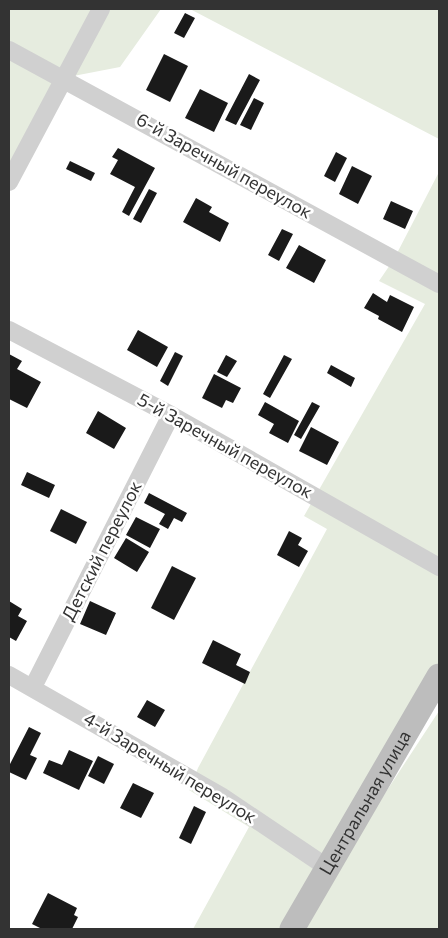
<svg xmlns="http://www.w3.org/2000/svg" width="448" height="938" viewBox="0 0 448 938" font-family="Commissioner,sans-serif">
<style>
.green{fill:#e6ecdf}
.building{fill:#1a1a1a}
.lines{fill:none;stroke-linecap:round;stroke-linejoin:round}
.street{stroke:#d0d0d0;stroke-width:18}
.secondary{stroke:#bdbdbd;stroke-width:25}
.labels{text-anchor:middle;stroke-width:5;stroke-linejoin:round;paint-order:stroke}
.street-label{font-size:18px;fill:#333;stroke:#fff}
</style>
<rect width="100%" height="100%" fill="#fff"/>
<path class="green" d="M 9,9 L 161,9 L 120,67 L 63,78 L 9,182 Z
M 190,9 L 439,9 L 439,139 Z
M 439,172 L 439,676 L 292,929 L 193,929 L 249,827 L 189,790 L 198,768 L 327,529 L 304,516 L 425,304 L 379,281 L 394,259 Z
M 439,711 L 439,929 L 301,929 L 325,885 Z"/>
<path class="building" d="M 185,13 L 195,18 L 184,38 L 174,33 Z
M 164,54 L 188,66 L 170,102 L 146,90 Z
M 249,74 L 260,80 L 236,125 L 225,120 Z
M 200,89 L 228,103 L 214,132 L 185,118 Z
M 254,98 L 264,103 L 251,130 L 240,125 Z
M 118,148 L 155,168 L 129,216 L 122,212 L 135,187 L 110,174 L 118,160 L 112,157 Z
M 336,152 L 347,158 L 335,182 L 324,176 Z
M 70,161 L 95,173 L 91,181 L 66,169 Z
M 352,166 L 372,176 L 358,204 L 339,194 Z
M 149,189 L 157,193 L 141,223 L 133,219 Z
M 196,198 L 212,207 L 209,212 L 229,223 L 220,242 L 183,222 Z
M 391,201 L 413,211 L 405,229 L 383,219 Z
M 282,229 L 293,234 L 279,261 L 268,255 Z
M 299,245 L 326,260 L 314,283 L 286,268 Z
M 373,293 L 387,302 L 390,295 L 414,307 L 402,332 L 378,319 L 379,316 L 364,308 Z
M 138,330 L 168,347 L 157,367 L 127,350 Z
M 175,352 L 183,356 L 168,386 L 160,381 Z
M 9,354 L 22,361 L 17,369 L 41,382 L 27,408 L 9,399 Z
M 226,355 L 237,361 L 227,377 L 217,372 Z
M 284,355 L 292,359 L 270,398 L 263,394 Z
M 331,365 L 355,378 L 351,387 L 327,373 Z
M 214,374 L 241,388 L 233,403 L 226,400 L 222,408 L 202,398 Z
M 265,402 L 299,421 L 288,443 L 269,433 L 274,424 L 258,415 Z
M 312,402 L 320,406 L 301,439 L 294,435 Z
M 98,411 L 126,428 L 114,449 L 86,433 Z
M 311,427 L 339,442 L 327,465 L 299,451 Z
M 27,472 L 55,485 L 49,498 L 21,485 Z
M 149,493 L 187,513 L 182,522 L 174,518 L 168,529 L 159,524 L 165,514 L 144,503 Z
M 61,509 L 87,522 L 76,544 L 50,531 Z
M 136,517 L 160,529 L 150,548 L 126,535 Z
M 289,531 L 302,538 L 298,545 L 308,551 L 299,567 L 277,555 Z
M 126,538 L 149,552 L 137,572 L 114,558 Z
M 172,566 L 196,578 L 174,620 L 151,608 Z
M 9,601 L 22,609 L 18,616 L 27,621 L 16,641 L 9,637 Z
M 90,601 L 116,613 L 106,635 L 80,624 Z
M 213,640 L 241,654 L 236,665 L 250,672 L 245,684 L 202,663 Z
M 147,700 L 165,710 L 155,727 L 137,717 Z
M 29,727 L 41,733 L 30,755 L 37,758 L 26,780 L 9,772 L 9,766 Z
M 69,750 L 93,761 L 79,790 L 43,773 L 49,760 L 62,765 Z
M 98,756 L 114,764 L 104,784 L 88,776 Z
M 133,783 L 154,793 L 141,818 L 120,808 Z
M 194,806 L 206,812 L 191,844 L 179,838 Z
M 48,893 L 77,908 L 74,915 L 78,917 L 72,929 L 42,929 L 32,924 Z"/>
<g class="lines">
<path class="street" d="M 9,50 L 439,284
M 9,182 L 101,9
M 9,330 L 171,415 L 439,567
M 9,675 L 221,796 L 328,868
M 33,687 L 171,415"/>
<path class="secondary" id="s1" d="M 292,929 L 439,676"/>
</g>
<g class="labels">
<g class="street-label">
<text transform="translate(224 166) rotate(29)" y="6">6-й Заречный переулок</text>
<text transform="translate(225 446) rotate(29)" y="6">5-й Заречный переулок</text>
<text transform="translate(102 551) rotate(-63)" y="6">Детский переулок</text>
<text transform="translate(170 768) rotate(31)" y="6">4-й Заречный переулок</text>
<text dy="6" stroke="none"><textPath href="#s1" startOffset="146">Центральная улица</textPath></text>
</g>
</g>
<rect width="448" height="938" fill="none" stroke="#333333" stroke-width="20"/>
</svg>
